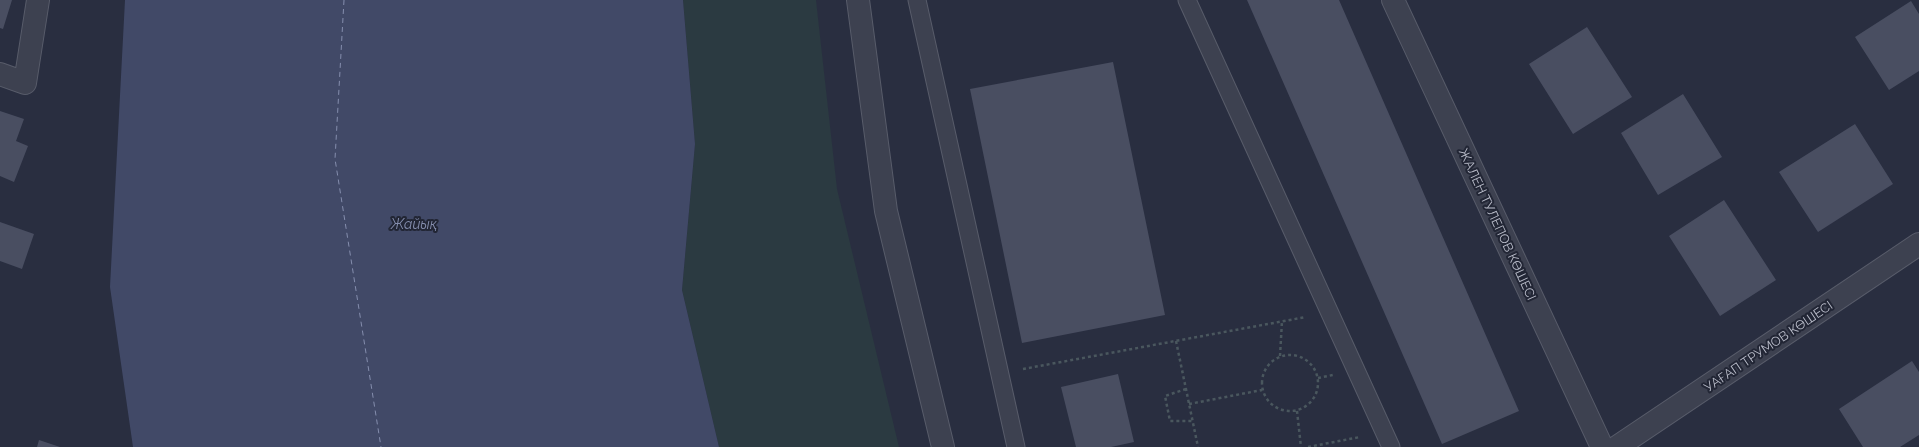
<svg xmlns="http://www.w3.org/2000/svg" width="1919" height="447" viewBox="0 0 1919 447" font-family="Raleway,sans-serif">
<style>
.grass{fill:#2b3a41}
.water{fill:#414967}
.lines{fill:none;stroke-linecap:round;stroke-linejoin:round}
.ferry{stroke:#858eae;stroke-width:1;stroke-dasharray:5 4;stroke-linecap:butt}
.building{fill:#494e61}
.service-casing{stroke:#585c6a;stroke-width:19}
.pedestrian-casing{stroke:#585c6a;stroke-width:24}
.minor-casing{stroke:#585c6a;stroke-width:24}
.path{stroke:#4a575e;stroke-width:2.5;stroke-dasharray:3 3;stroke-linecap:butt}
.service{stroke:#3d4150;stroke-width:17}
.pedestrian{stroke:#3d4150;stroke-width:22}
.minor{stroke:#3d4150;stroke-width:22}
.labels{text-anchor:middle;stroke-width:4;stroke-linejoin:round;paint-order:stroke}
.street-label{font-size:13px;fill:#babdca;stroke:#222635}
.water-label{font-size:14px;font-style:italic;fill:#858eae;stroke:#222635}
</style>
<rect width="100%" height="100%" fill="#292e40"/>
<path class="grass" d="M 683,0 L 816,0 L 837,189 L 899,447 L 719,447 L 682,290 L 695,144 Z"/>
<path class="water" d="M 125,0 L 683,0 L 695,144 L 682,290 L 719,447 L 133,447 L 110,287 Z"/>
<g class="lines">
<path class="ferry" d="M 344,0 L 335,159 L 381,447"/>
</g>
<path class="building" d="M 0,0 L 12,0 L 3,29 L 0,28 Z
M 1247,0 L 1339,0 L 1519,411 L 1442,444 Z
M 1911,1 L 1919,14 L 1919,71 L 1889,90 L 1855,37 Z
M 1587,27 L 1632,97 L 1573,134 L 1529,64 Z
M 1113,62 L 1165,315 L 1022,343 L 970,89 Z
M 1683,94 L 1722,157 L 1658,195 L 1621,133 Z
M 0,111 L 24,119 L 16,141 L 28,146 L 14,182 L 0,176 Z
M 1855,124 L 1893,184 L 1818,232 L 1779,172 Z
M 1724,200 L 1776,280 L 1720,316 L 1669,236 Z
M 0,222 L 34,234 L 22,269 L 0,261 Z
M 1912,361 L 1919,372 L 1919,435 L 1900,447 L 1863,447 L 1839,409 Z
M 1118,374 L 1134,442 L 1111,447 L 1076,447 L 1061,387 Z
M 39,440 L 60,447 L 37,447 Z"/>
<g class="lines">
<defs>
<path id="service" d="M 917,0 L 1016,447
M 1187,0 L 1391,447"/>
<path id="pedestrian" d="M 858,0 L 886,211 L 943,447"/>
<path id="minor" d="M 1393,0 L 1602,447
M 0,74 L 25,83 L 38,0
M 1617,447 L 1919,244"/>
</defs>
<use href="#service" class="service-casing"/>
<use href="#pedestrian" class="pedestrian-casing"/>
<use href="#minor" class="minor-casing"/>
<path class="path" d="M 1176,341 L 1198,447
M1262 383a28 28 0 1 1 56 0a28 28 0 1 1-56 0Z
M 1280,356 L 1282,321
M 1023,369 L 1306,317
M 1318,378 L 1333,375
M 1186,389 L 1165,396 L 1170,421 L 1193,421
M 1189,404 L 1262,390
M 1297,411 L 1301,447
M 1308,447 L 1360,437"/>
<use href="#service" class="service"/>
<use href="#pedestrian" class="pedestrian"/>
<use href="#minor" class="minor"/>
</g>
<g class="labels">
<g class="street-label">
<text transform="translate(1498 224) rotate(65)" y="5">ЖАЛЕН ТУЛЕПОВ КӨШЕСІ</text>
<text transform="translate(1768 346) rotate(-34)" y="5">УАҒАП ТРУМОВ КӨШЕСІ</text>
</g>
<g class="water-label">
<text x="414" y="229">Жайық</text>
</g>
</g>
</svg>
